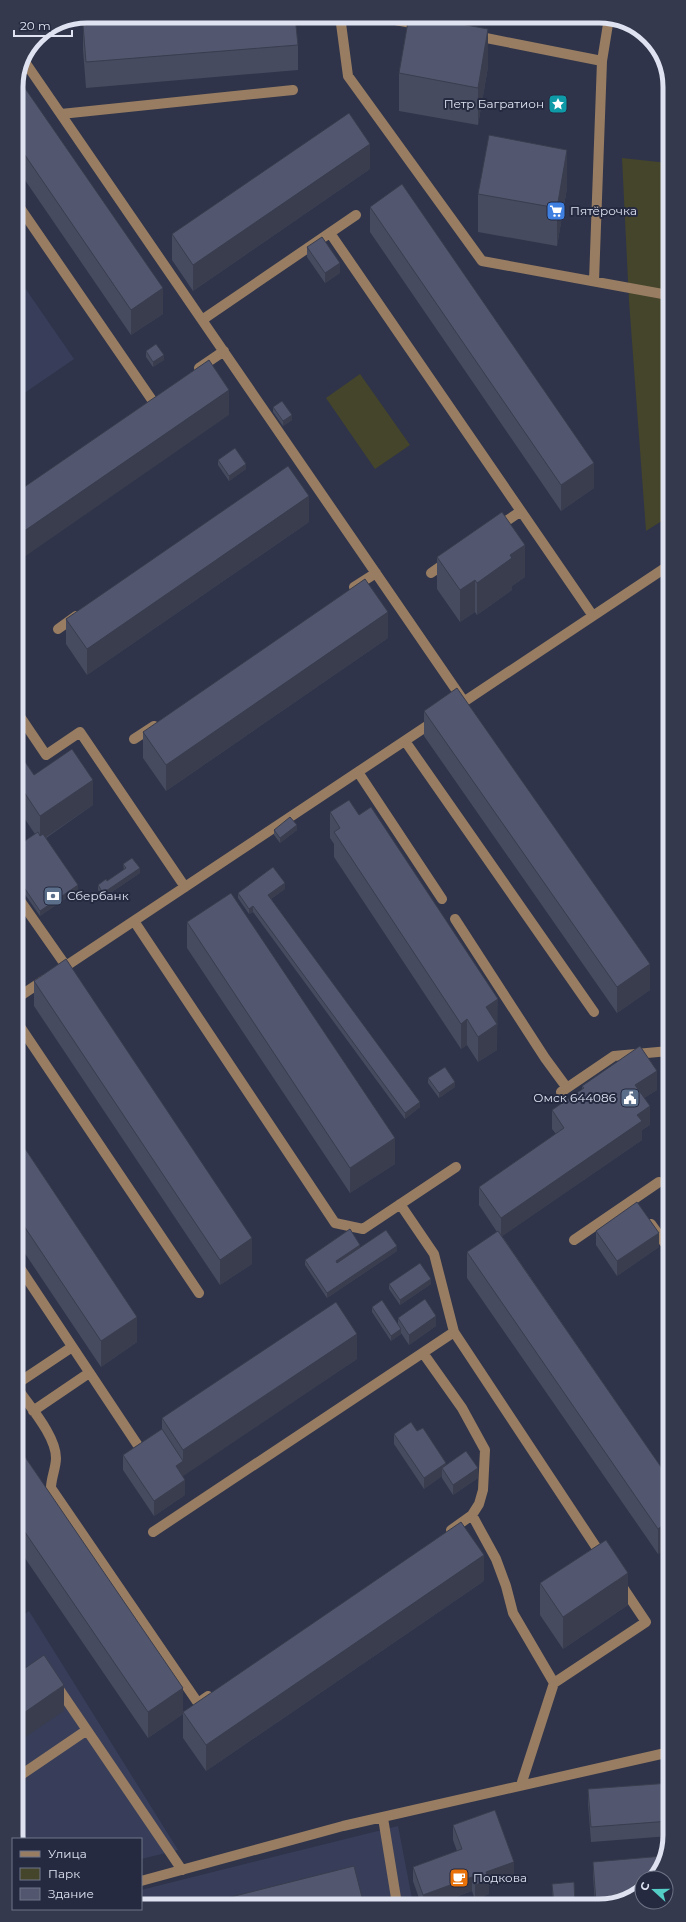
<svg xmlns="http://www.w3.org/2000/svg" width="686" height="1922" viewBox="0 0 686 1922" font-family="Montserrat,sans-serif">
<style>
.built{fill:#383e5a}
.green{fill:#44452a}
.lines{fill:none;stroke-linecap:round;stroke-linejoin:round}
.minor{stroke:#987d62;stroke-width:10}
.wall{fill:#474b5f}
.shaded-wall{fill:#393d4e}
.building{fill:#52576f;stroke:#393d4e}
.labels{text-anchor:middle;stroke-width:4;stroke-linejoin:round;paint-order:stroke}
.poi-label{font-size:12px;fill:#dfe3f1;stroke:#252a40;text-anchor:start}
.rim{fill:none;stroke:#dfe3f1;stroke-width:5}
</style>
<rect width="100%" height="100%" fill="#2f344a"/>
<path class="built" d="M 16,275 L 74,359 L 17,398 Z
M 29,1611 L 178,1850 L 141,1859 L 141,1839 L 18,1839 L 18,1618 Z
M 398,1826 L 413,1904 L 141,1906 L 141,1890 Z"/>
<path class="green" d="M 622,158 L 668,163 L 668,517 L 646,531 L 629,301 Z
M 360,374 L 410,445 L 375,469 L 326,398 Z"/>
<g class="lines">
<path class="minor" d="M 340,16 L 348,76 L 482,261 L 668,295
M 374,16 L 422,25
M 476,36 L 602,61 L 594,281
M 602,61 L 609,18
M 25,62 L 202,320 L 356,215
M 61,114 L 293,90
M 16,202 L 152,400
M 330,233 L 593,616
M 202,320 L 463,700
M 199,368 L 224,351
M 496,528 L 521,511
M 431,573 L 448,561
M 354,587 L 376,573
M 58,629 L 76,616
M 456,707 L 668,566
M 17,712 L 46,755 L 80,732 L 185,887
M 134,739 L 154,726
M 405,741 L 594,1012
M 358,772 L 442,899
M 17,896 L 66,966
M 455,919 L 545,1058 L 567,1088
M 134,921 L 335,1223 L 363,1229 L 456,1167
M 57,972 L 436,720
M 17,998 L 44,980
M 17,1022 L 199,1293
M 561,1092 L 614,1056 L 669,1051
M 400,1204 L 434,1254 L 454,1332
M 651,1224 L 669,1249
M 574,1240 L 659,1182
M 18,1265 L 137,1444
M 423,1353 L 462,1408 L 485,1450 L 483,1490 L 479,1504 L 472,1515 L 451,1530
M 18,1383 L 72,1347
M 18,1389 C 30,1407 56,1436 56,1458 C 56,1468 51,1478 51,1488 L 198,1703 L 208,1696
M 33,1411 L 89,1373
M 472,1515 L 496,1559 L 506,1586 L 513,1613 L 554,1683
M 153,1532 L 454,1332 L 602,1556
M 57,1686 L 182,1870
M 18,1777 L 87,1730
M 521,1785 L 554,1683 L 646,1622 L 620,1583
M 383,1818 L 397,1904
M 141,1881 L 343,1826 L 670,1752"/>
</g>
<path class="wall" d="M 83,25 L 298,45 L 298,70 L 86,88 L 83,50 Z
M 488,67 L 478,125 L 399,111 L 399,73 Z
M 16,83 L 163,314 L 131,335 L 16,167 Z
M 370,169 L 193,291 L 172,260 L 172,234 Z
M 567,188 L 557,246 L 478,232 L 478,194 Z
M 370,207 L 594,488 L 561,511 L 370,232 Z
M 307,247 L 340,273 L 325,283 L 307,257 Z
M 146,351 L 164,360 L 153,367 L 146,357 Z
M 273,407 L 292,420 L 283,426 L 273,412 Z
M 218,460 L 246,469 L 229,481 L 218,465 Z
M 309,522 L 87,675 L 66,644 L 66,619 Z
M 437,557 L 525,577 L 512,586 L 512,590 L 477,615 L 475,612 L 460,622 L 437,589 Z
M 388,638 L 166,791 L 143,758 L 143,732 Z
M 424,711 L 650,990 L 617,1013 L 424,736 Z
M 17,750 L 34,775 L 93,805 L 46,838 L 78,890 L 40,916 L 17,883 L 17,846 L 35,834 L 20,812 L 17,814 Z
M 330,812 L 498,1024 L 497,1025 L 497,1050 L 478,1062 L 467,1045 L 461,1049 L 334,857 L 334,844 L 330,838 Z
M 274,830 L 297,830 L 280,843 L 274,835 Z
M 123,864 L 140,873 L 103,898 L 98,890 L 98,885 L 107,881 L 124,870 Z
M 285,889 L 271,899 L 420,1107 L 405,1119 L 253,912 L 249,914 L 238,898 L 238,893 Z
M 187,922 L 395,1164 L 350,1193 L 187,948 Z
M 34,981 L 252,1264 L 220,1285 L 34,1006 Z
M 428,1078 L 455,1087 L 439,1098 L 428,1083 Z
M 582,1086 L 657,1090 L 644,1098 L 650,1125 L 642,1130 L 642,1140 L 502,1236 L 670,1480 L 670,1546 L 658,1554 L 467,1278 L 467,1252 L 497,1232 L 479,1205 L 479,1187 L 556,1134 L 552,1129 L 552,1110 L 582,1090 Z
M 18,1138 L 137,1342 L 101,1367 L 18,1243 Z
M 596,1231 L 659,1247 L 617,1276 L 596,1245 Z
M 360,1247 L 397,1251 L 327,1298 L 305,1265 L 305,1260 Z
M 389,1284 L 431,1284 L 400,1305 L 389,1289 Z
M 372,1307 L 398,1324 L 398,1318 L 436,1326 L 409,1345 L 401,1333 L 401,1334 L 391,1341 L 372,1312 Z
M 357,1359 L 182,1476 L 185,1495 L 154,1516 L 123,1470 L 123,1455 L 162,1429 L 162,1418 Z
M 417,1431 L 446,1465 L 478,1478 L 453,1495 L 442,1478 L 442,1476 L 424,1489 L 394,1444 L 394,1434 Z
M 18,1457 L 183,1714 L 148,1738 L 18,1548 Z
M 484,1581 L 206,1771 L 183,1738 L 183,1712 Z
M 540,1583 L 628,1605 L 563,1649 L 540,1615 Z
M 670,1783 L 670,1836 L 591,1842 L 588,1804 L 588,1789 Z
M 453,1825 L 514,1877 L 489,1886 L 489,1894 L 475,1900 L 472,1891 L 437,1904 L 421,1904 L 413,1881 L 413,1867 L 457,1851 L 453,1840 Z
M 593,1862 L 642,1887 L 618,1904 L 595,1904 L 593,1876 Z
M 552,1884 L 575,1904 L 553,1904 Z"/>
<path class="shaded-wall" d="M 488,29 L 488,67 L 478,125 L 478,88 Z
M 370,144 L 370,169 L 193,291 L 193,265 Z
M 567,150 L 567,188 L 557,246 L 557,208 Z
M 340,263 L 340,273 L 325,283 L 325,273 Z
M 163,288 L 163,314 L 131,335 L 131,310 Z
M 164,355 L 164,360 L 153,367 L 153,362 Z
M 229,390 L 229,415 L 17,562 L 17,536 Z
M 292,415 L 292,420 L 283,426 L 283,421 Z
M 594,463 L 594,488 L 561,511 L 561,485 Z
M 246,464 L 246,469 L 229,481 L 229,476 Z
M 309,496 L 309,522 L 87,675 L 87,649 Z
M 525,545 L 525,577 L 512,586 L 512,590 L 477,615 L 477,583 L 510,555 Z
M 475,580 L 475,612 L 460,622 L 460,590 Z
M 388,612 L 388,638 L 166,791 L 166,765 Z
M 93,780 L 93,805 L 40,841 L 40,816 Z
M 20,786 L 20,812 L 17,814 L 17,788 Z
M 297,825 L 297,830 L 280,843 L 280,838 Z
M 140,868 L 140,873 L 103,898 L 103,893 Z
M 285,883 L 285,889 L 268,901 L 268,895 Z
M 78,885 L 78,890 L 40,916 L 40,911 Z
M 253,906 L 253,912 L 249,914 L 249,909 Z
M 650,964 L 650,990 L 617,1013 L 617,987 Z
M 498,999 L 497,1050 L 478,1062 L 478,1037 L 486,1007 Z
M 467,1019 L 467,1045 L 461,1049 L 461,1024 Z
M 657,1071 L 657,1090 L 635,1104 L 635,1085 Z
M 455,1082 L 455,1087 L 439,1098 L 439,1093 Z
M 420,1102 L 420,1107 L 405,1119 L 405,1113 Z
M 650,1106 L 650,1125 L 642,1130 L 642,1140 L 501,1237 L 501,1218 L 637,1115 Z
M 395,1138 L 395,1164 L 350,1193 L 350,1168 Z
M 659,1233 L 659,1247 L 617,1276 L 617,1261 Z
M 252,1238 L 252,1264 L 220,1285 L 220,1260 Z
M 360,1245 L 360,1250 L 336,1266 L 336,1261 Z
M 397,1246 L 397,1251 L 327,1298 L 327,1293 Z
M 431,1279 L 431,1284 L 400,1305 L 400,1300 Z
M 436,1316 L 436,1326 L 409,1345 L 409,1335 Z
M 137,1317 L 137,1342 L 101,1367 L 101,1341 Z
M 401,1329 L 401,1334 L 391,1341 L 391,1336 Z
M 357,1334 L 357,1359 L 176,1481 L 176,1466 L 183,1461 L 183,1450 Z
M 24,1395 L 24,1420 L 18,1425 L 18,1399 Z
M 446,1463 L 446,1473 L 442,1468 L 442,1476 L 424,1489 L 424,1478 Z
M 478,1468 L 478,1478 L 453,1495 L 453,1485 Z
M 185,1480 L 185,1495 L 154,1516 L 154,1501 Z
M 670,1520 L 670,1546 L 658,1554 L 658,1529 Z
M 484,1555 L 484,1581 L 206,1771 L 206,1745 Z
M 628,1573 L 628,1605 L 563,1649 L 563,1617 Z
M 64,1685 L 64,1711 L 21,1740 L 21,1754 L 18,1756 L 18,1717 Z
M 183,1688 L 183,1714 L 148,1738 L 148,1712 Z
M 514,1862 L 514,1877 L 489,1886 L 489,1894 L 475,1900 L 475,1885 L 486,1872 Z
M 472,1877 L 472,1891 L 437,1904 L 423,1904 L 423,1895 Z"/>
<path class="building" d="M 187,16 L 295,16 L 298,45 L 86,62 L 83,25 Z
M 409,16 L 418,16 L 488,29 L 478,88 L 399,73 Z
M 18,78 L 163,288 L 131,310 L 16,142 L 16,83 Z
M 349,113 L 370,144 L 193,265 L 172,234 Z
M 489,135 L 567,150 L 557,208 L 478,194 Z
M 402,184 L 594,463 L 561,485 L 370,207 Z
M 322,237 L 340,263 L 325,273 L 307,247 Z
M 156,344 L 164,355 L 153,362 L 146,351 Z
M 209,360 L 229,390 L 17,536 L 17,492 Z
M 282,401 L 292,415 L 283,421 L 273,407 Z
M 235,448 L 246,464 L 229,476 L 218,460 Z
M 288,466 L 309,496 L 87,649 L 66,619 Z
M 502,512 L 525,545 L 510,555 L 512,558 L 477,583 L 475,580 L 460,590 L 437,557 Z
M 365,579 L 388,612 L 166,765 L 143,732 Z
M 457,688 L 650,964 L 617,987 L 424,711 Z
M 72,749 L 93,780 L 40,816 L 20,786 L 17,788 L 17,750 L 34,775 Z
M 349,800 L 359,815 L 371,807 L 498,999 L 486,1007 L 497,1024 L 478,1037 L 467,1019 L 461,1024 L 334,832 L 340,828 L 330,812 Z
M 290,817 L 297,825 L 280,838 L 274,830 Z
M 38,832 L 40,836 L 43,834 L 78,885 L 40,911 L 17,877 L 17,846 Z
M 132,858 L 140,868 L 103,893 L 98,885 L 106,879 L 107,881 L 126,868 L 123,864 Z
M 273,867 L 285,883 L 268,895 L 420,1102 L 405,1113 L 253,906 L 249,909 L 238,893 Z
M 231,893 L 395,1138 L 350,1168 L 187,922 Z
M 66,959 L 252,1238 L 220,1260 L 34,981 Z
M 640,1046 L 657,1071 L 635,1085 L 650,1106 L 637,1115 L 642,1121 L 501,1218 L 479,1187 L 564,1128 L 552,1110 L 584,1088 L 582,1086 Z
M 445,1067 L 455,1082 L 439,1093 L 428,1078 Z
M 18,1138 L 137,1317 L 101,1341 L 18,1217 Z
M 637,1202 L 659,1233 L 617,1261 L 596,1231 Z
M 350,1229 L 360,1245 L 336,1261 L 337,1263 L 386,1230 L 397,1246 L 327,1293 L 305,1260 Z
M 498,1231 L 670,1480 L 670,1520 L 658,1529 L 467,1252 Z
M 420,1263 L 431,1279 L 400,1300 L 389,1284 Z
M 425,1299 L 436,1316 L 409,1335 L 398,1318 Z
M 382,1300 L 401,1329 L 391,1336 L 372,1307 Z
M 336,1302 L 357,1334 L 183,1450 L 162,1418 Z
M 18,1385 L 24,1395 L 18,1399 Z
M 411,1422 L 417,1431 L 423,1428 L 446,1463 L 424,1478 L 394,1434 Z
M 162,1429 L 183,1461 L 176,1466 L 185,1480 L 154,1501 L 123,1455 Z
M 466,1451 L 478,1468 L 453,1485 L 442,1468 Z
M 23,1454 L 183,1688 L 148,1712 L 18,1522 L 18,1457 Z
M 461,1522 L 484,1555 L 206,1745 L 183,1712 Z
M 606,1540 L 628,1573 L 563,1617 L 540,1583 Z
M 44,1655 L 64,1685 L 18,1717 L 18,1673 Z
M 18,1735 L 21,1739 L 18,1741 Z
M 670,1783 L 670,1821 L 591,1827 L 588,1789 Z
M 495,1810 L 514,1862 L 486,1872 L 489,1880 L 475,1885 L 472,1877 L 423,1895 L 413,1867 L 462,1849 L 453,1825 Z
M 663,1856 L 655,1878 L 642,1878 L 642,1887 L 623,1900 L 596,1902 L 593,1862 Z
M 354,1866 L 364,1905 L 199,1905 Z
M 574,1882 L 575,1904 L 554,1904 L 552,1884 Z"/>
<defs>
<symbol id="sight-square" viewBox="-11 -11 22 22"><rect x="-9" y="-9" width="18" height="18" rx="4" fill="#0f9aa8" stroke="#252a40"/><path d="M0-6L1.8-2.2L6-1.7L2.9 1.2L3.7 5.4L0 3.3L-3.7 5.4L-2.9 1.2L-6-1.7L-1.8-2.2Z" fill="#fff"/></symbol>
<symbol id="supermarket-square" viewBox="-11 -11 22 22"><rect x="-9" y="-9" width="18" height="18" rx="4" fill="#3f7fe0" stroke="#252a40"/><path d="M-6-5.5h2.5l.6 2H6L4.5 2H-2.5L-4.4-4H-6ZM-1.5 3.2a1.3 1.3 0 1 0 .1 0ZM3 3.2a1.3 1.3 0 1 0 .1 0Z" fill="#fff"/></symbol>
<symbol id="bank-square" viewBox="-11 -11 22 22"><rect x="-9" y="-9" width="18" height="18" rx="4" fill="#5c6f8a" stroke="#252a40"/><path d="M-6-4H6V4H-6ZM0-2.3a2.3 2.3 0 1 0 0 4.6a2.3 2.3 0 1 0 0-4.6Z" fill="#fff"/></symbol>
<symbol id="civic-square" viewBox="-11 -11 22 22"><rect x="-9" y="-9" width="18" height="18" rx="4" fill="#5c6f8a" stroke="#252a40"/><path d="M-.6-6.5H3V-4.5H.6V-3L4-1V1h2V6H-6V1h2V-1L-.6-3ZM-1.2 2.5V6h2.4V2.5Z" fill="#fff"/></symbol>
<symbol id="cafe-square" viewBox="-11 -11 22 22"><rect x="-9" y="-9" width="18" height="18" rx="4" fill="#e8710a" stroke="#252a40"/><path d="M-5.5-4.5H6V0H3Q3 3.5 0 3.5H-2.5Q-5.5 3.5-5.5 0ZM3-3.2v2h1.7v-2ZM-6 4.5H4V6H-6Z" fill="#fff"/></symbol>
</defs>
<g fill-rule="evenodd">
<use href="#sight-square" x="547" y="93" width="22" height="22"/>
<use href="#supermarket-square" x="545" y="200" width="22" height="22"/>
<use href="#bank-square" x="42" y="885" width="22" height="22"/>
<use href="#civic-square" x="619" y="1087" width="22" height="22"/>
<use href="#cafe-square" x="448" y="1867" width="22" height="22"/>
</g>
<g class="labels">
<g class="poi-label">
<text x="544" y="108" text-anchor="end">Петр Багратион</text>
<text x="570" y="215">Пятёрочка</text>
<text x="67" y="900">Сбербанк</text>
<text x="616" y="1102" text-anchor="end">Омск 644086</text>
<text x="473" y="1882">Подкова</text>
</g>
</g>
<path d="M0 0H686V1922H0ZM87 23H599A64 64 0 0 1 663 87V1835A64 64 0 0 1 599 1899H87A64 64 0 0 1 23 1835V87A64 64 0 0 1 87 23Z" fill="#34394e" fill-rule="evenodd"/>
<path class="rim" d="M87 23H599A64 64 0 0 1 663 87V1835A64 64 0 0 1 599 1899H87A64 64 0 0 1 23 1835V87A64 64 0 0 1 87 23Z"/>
<rect x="12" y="1838" width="130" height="72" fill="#252a40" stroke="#6f7487"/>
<rect x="20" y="1851" width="20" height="6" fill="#987d62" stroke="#6f7487"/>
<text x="48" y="1858" font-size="12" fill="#dfe3f1">Улица</text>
<rect x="20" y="1868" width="20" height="12" fill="#44452a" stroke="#6f7487"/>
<text x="48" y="1878" font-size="12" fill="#dfe3f1">Парк</text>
<rect x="20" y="1888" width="20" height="12" fill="#52576f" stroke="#6f7487"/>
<text x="48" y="1898" font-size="12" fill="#dfe3f1">Здание</text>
<g transform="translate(654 1890) rotate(291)"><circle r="19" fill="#252a40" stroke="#6f7487"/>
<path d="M0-3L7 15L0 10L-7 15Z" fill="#54cdc7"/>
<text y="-6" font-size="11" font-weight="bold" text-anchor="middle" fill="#dfe3f1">С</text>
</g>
<path d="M14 30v6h58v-6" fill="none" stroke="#dfe3f1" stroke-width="2"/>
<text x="20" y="30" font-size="12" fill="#dfe3f1" stroke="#252a40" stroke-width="3" paint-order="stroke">20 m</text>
</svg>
